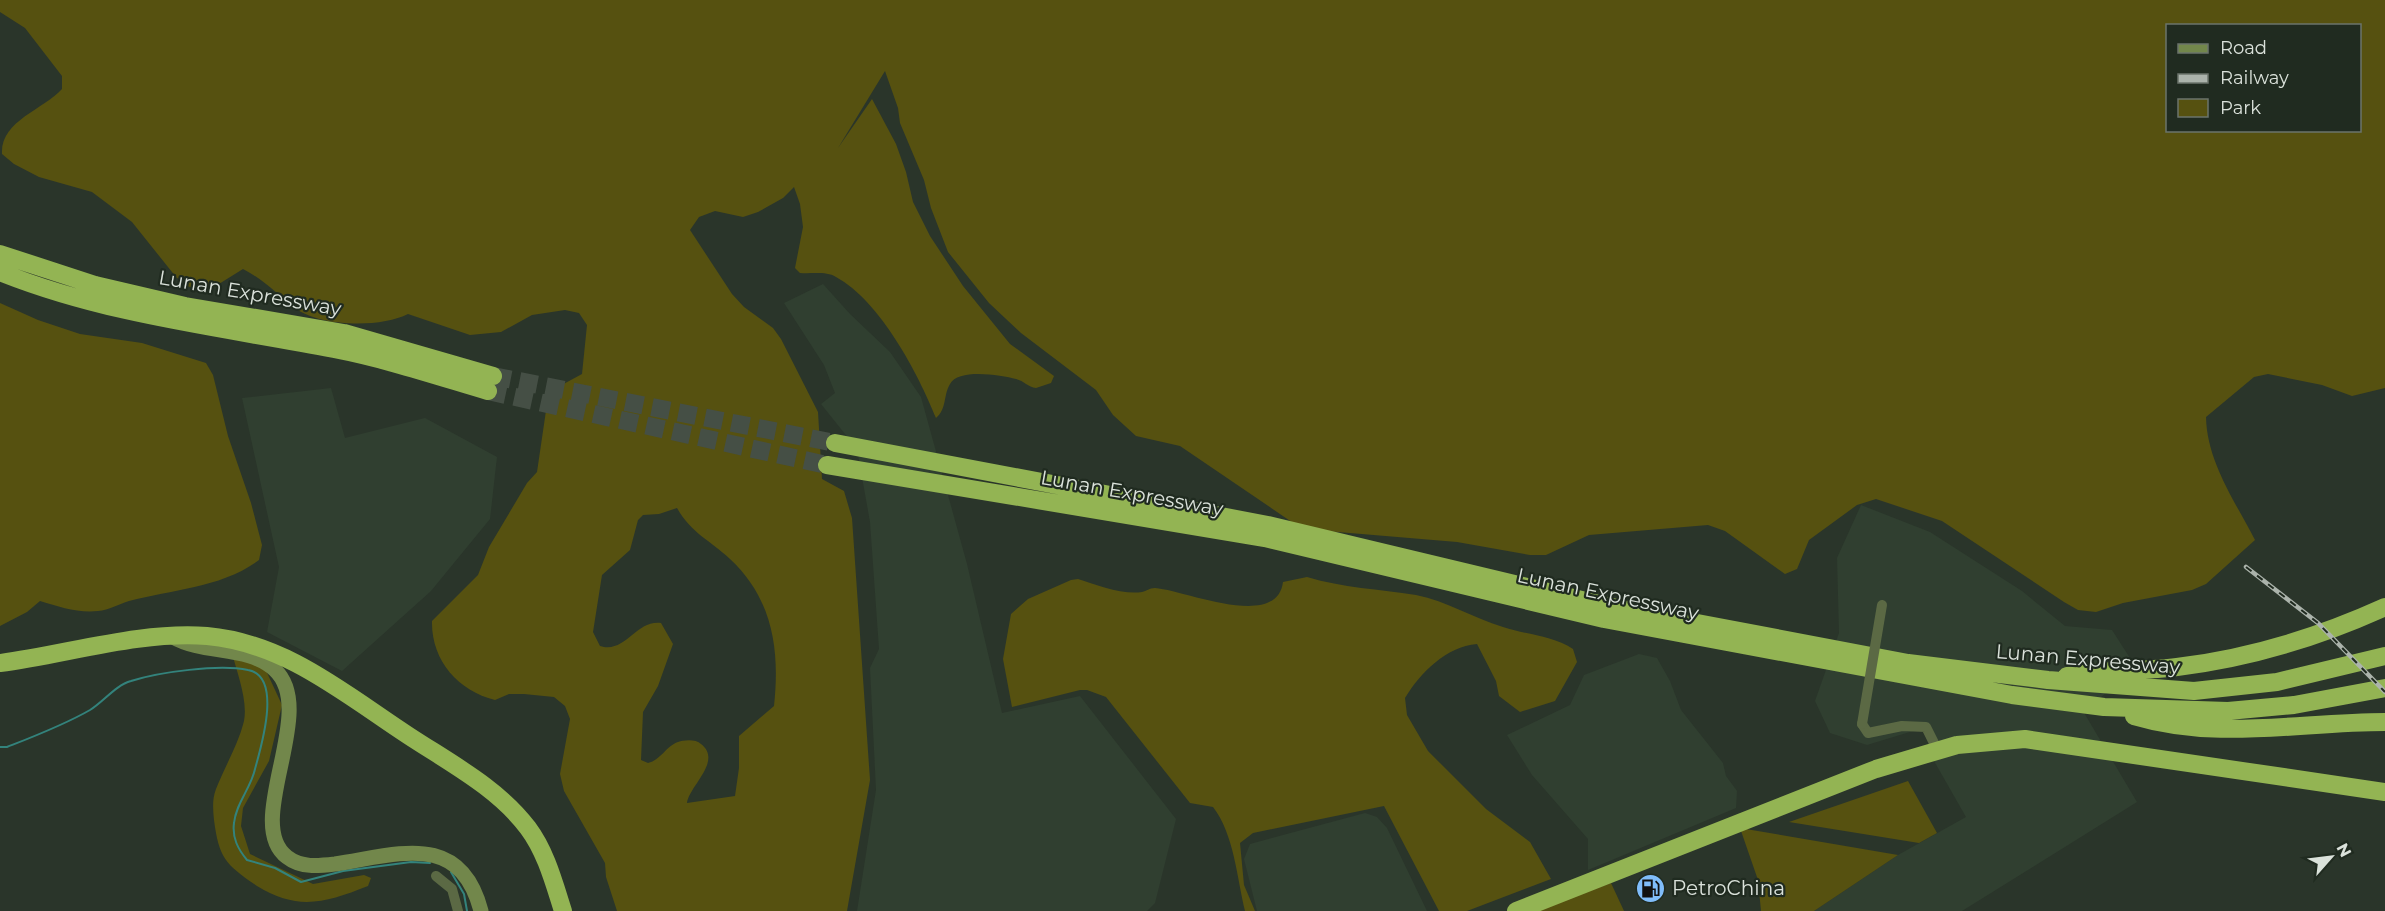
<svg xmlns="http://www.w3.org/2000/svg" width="2385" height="911" viewBox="0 0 2385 911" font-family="Montserrat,sans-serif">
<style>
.built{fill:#303f30}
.green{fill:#565110;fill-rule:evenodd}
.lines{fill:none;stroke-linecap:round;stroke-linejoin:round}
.stream{stroke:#33837c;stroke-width:2}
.highway-tunnel{stroke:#454f45;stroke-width:18;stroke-dasharray:18 9;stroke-linecap:butt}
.street{stroke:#5b6944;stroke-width:10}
.secondary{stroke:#72874b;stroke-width:15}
.highway{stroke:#93b453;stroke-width:18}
.rail-casing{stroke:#abb3ab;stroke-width:4.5}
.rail{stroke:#202b20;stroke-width:2;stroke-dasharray:7;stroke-linecap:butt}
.street-bridge{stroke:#5b6944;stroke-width:10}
.labels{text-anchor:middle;stroke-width:4.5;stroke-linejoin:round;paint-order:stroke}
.street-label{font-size:20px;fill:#dbe2db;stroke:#202b20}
.poi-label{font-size:20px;fill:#dbe2db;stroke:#202b20;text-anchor:start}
</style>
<rect width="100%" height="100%" fill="#2a352a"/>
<path class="built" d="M 823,284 L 850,314 L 890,352 L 921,397 L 967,564 L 1002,713 L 1080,696 L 1176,819 L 1155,903 L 1147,911 L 857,911 L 876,790 L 870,668 L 879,649 L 870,522 L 857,449 L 821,404 L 835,393 L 824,365 L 784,303 Z
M 331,388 L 345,438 L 425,418 L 497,457 L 490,519 L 431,591 L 342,671 L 267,632 L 279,567 L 242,398 Z
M 1861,505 L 1930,532 L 2022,591 L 2065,626 L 2112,630 L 2137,669 L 2083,711 L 2137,802 L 1962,911 L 1814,911 L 1898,855 L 1966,817 L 1934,761 L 1923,728 L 1867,745 L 1830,733 L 1815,701 L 1839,633 L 1837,558 Z
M 1639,654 L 1657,658 L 1670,681 L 1681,710 L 1723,763 L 1726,776 L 1737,791 L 1736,808 L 1588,870 L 1588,839 L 1532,775 L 1507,735 L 1570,705 L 1584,675 Z
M 1365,813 L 1377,817 L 1387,828 L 1427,911 L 1257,911 L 1244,859 L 1250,844 Z"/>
<path class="green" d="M 0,0 L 2385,0 L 2385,388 L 2352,396 L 2322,385 L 2268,374 L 2254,377 L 2206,417 C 2207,462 2235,501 2255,540 L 2206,584 L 2192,590 L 2123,603 L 2096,612 L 2078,610 L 2064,602 L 1942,521 L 1876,499 L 1857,505 L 1809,540 L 1797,569 L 1785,574 L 1725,531 L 1708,525 L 1589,535 L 1546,555 L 1530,555 L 1457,542 L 1302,529 L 1180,446 L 1136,436 L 1113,415 L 1096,390 L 1021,333 L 989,303 L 948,252 L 931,208 L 924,180 L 900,123 L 898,108 L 885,71 L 838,148 L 872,99 L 896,144 L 906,172 L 913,202 L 930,236 L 963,286 L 1010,344 L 1054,376 L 1051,383 L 1036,388 C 1028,387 1024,381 1016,379 C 1001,375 958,368 950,384 C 943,396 947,409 936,418 C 918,373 880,301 836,277 C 826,271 812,274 800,273 L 795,268 L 803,227 L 800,204 L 794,187 L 783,198 L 758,212 L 743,217 L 715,211 L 699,217 L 690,230 L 732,294 L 744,307 L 773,328 L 781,339 L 818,412 L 822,479 L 844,491 L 852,518 L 870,780 L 847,911 L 617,911 L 606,877 L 605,863 L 564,791 L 560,774 L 570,719 L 565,706 L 554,697 L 524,694 L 509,694 L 495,700 C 458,691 431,660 432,621 L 478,575 L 489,547 L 527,483 L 537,472 L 548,397 L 558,387 L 582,374 L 587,325 L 579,313 L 565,310 L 532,315 L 501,332 L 470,335 L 408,314 C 381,328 320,327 295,308 C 278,295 263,279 243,269 L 206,292 L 187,286 L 176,277 L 132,222 L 92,192 L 39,177 L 14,164 L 2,154 C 0,121 43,110 62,89 L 62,76 L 25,28 L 0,12 ZM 2168,26 L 2360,26 L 2360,130 L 2168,130 ZM 677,508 C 692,534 710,540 730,559 C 773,599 780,650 774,706 L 739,736 L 739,768 L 735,796 L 687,803 C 689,786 723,761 701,744 C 696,739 684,740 678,742 C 666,746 661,760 648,763 L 641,760 L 643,712 L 658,686 L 673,644 L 661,623 C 635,620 626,654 600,646 L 593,632 L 602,575 L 630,550 L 638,520 L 643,515 L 659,514 Z
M 0,303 L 38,320 L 80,334 L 142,343 L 206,363 L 213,375 L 228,436 L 251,503 L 262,545 L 259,560 C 221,588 173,589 129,601 C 119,604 109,610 98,611 C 77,613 60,607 40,601 L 27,612 L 0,626 Z
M 1307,577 C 1343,588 1379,589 1416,595 C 1447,601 1473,618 1503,627 C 1527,635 1552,635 1573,649 L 1577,662 L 1555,701 L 1520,712 L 1499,696 L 1496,681 L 1477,644 C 1446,647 1421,672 1405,698 L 1407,715 L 1428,751 L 1486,809 L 1530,842 L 1551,879 L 1467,911 L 1439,911 L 1384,806 L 1253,833 L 1240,843 L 1244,885 L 1255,911 L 1245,911 C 1237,878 1234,834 1213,807 L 1190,803 L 1106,697 L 1087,690 L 1080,690 L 1012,707 L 1003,659 L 1011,614 L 1028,599 L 1071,580 L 1078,579 C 1096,585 1123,595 1142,592 C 1147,591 1149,588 1155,588 C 1184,590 1277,631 1283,582 Z
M 232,653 L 263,664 L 282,705 L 269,761 L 243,808 L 241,826 L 250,854 L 313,884 L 364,875 L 371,878 L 368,886 C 325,903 298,911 257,886 C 225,864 219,858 214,820 C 213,810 212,799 216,789 C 225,766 238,745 244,721 C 248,700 237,673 232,653 Z
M 1908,781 L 1937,833 L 1919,843 L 1789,822 Z
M 1740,828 L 1898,855 L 1814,911 L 1761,911 L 1758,880 Z
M 1611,883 L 1624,911 L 1535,911 Z"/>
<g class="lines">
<path class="stream" d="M 0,747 L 7,747 C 35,736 64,725 90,710 C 103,702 116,685 131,681 C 159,672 219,664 248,670 C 283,676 261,747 255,769 C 251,788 236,803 234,823 C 232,838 238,849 247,860 L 275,868 L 301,882 L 343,871 L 411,862 L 430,863
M 451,872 L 464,894 L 467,911"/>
<path class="highway-tunnel" d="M 493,376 L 835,443
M 488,391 L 827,465"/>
<path class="street" d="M 1862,724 L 1868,733 L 1902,726 L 1926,727 L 1937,749
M 436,876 L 452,889 L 458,911"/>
<path class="secondary" d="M 173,637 C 204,655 248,645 275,670 C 319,711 242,823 287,857 C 301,868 318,866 335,864 C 397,855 460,830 481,911"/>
<path class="highway" d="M 0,254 L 95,285 L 185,306 L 344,333 L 493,376
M 0,272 C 107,315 221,327 334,349 C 386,359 437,376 488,391
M 835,443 L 1268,525 L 1607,606 L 1908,663 L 2048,680 L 2194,691 L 2277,682 L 2385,656
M 827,465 L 1265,538 L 1604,619 L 2012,695 L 2104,707 L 2228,711 L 2294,705 L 2385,688
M 0,663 C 68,654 139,631 207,636 C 286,643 346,695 409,736 C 450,763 498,788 528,828 C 546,852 554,883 563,911
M 2067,676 C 2104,668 2140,672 2177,667 C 2250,658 2319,637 2385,607
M 2134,716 C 2218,741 2299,722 2385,722
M 1516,911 L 1876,769 L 1957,745 L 2025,739 L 2385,792"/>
<defs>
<path id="rail" d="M 2246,567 L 2318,623 L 2385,692"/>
</defs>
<use href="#rail" class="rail-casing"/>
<use href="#rail" class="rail"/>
<path class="street-bridge" d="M 1862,724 L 1882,605"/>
</g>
<defs>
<symbol id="fuel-disc" viewBox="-11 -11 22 22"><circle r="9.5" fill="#80bdfa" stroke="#202b20"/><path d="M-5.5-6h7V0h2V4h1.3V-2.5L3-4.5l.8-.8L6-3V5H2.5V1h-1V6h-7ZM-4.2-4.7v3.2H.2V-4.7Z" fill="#111"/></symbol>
</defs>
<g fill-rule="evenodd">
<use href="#fuel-disc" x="1634" y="872" width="33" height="33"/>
</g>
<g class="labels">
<g class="street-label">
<text transform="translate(250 293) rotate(10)" y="7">Lunan Expressway</text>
<text transform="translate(1132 493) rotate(10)" y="7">Lunan Expressway</text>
<text transform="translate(1608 594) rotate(12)" y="7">Lunan Expressway</text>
<text transform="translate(2088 659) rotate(5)" y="7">Lunan Expressway</text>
</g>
<g class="poi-label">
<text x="1672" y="895">PetroChina</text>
</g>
</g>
<rect x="2166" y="24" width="195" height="108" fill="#202b20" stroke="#6b746b" stroke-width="1.5"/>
<rect x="2178" y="44" width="30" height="9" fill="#72874b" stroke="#6b746b" stroke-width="1.5"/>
<text x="2220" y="54" font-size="18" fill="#dbe2db">Road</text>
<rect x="2178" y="74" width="30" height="9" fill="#abb3ab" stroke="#6b746b" stroke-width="1.5"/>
<text x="2220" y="84" font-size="18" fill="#dbe2db">Railway</text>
<rect x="2178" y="99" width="30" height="18" fill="#565110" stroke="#6b746b" stroke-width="1.5"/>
<text x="2220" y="114" font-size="18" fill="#dbe2db">Park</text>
<g transform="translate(2331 857) rotate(62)" stroke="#202b20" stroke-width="4.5" paint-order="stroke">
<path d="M0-4.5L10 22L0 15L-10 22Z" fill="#dbe2db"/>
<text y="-9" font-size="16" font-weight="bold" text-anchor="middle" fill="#dbe2db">N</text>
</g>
</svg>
